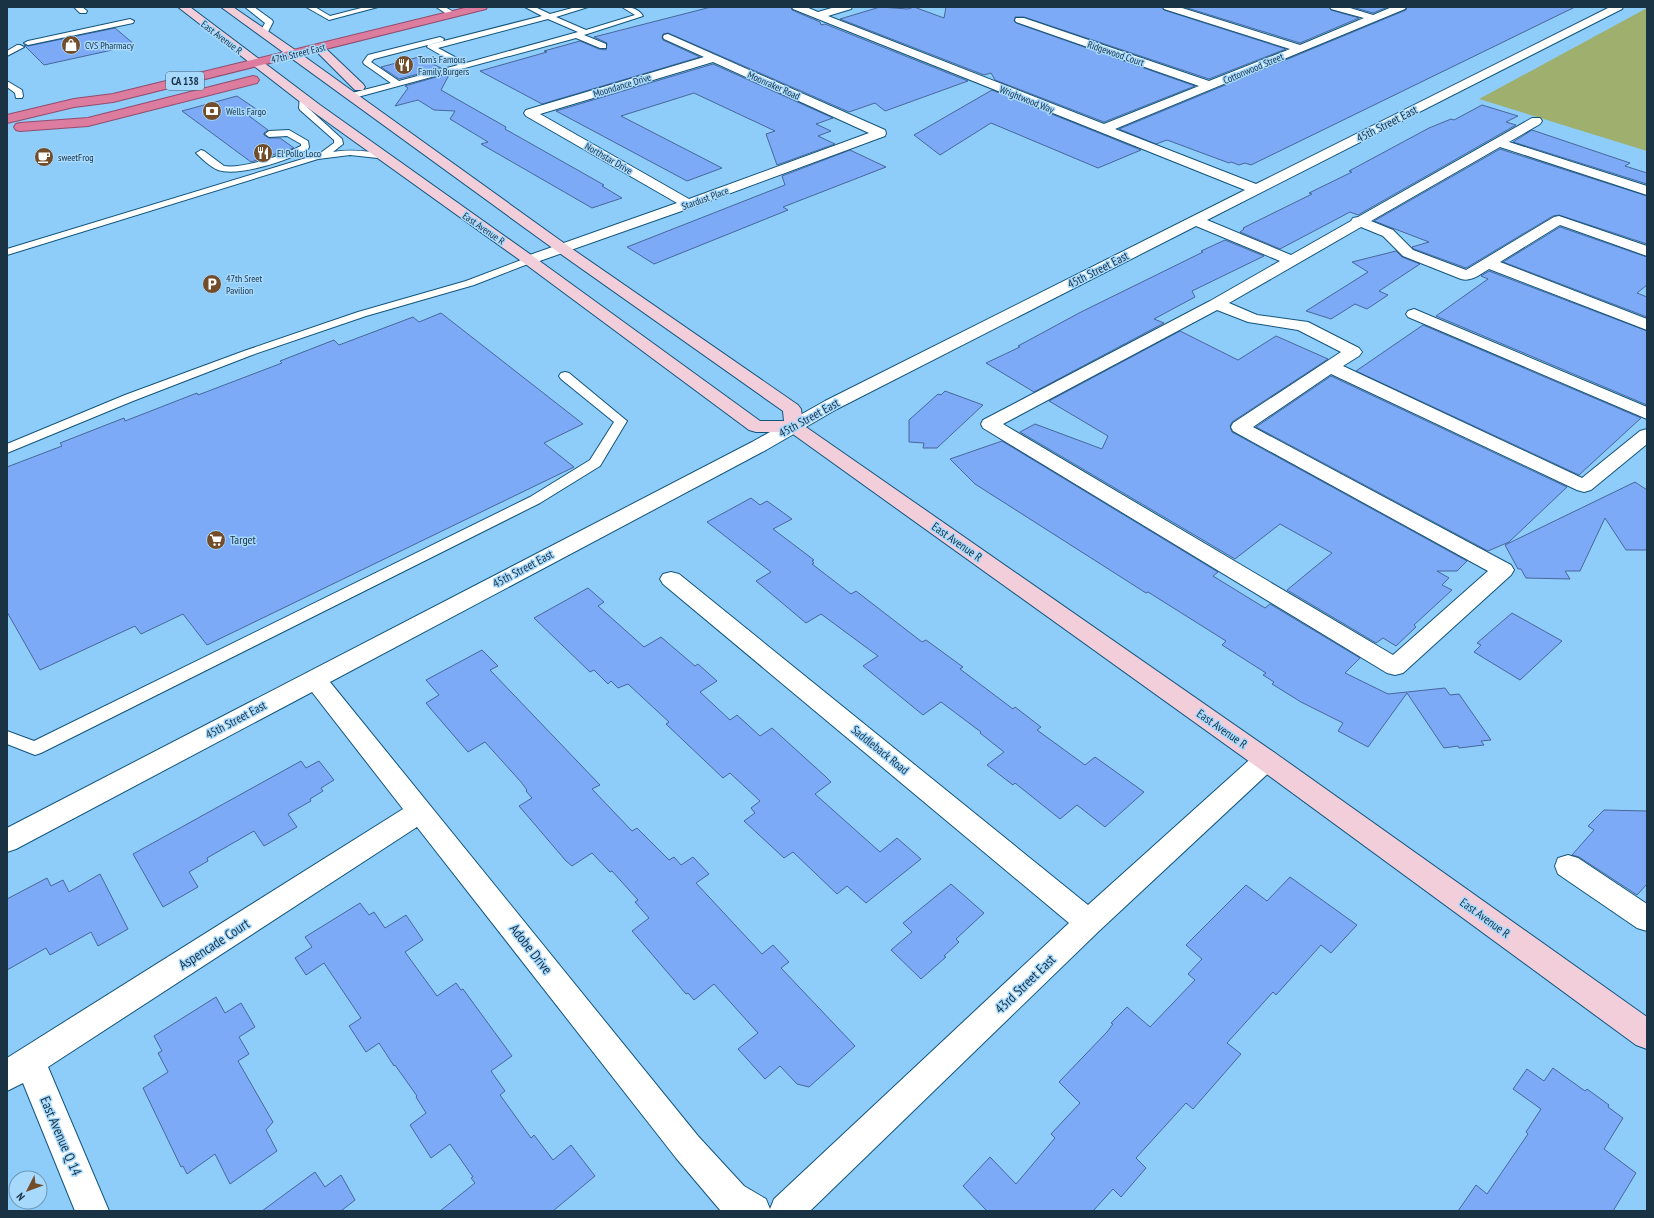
<svg xmlns="http://www.w3.org/2000/svg" width="1654" height="1218" viewBox="0 0 1654 1218" font-family="'PT Sans Narrow',sans-serif">
<style>
.green{fill:#9faf6e}
.building{fill:#7caaf6;stroke:#48679b}
.lines{fill:none;stroke-linecap:round;stroke-linejoin:round}
.service-casing{stroke:#12557c;stroke-width:2}
.minor-casing{stroke:#12557c;stroke-width:2}
.secondary-casing{stroke:#12557c;stroke-width:2}
.trunk-casing{stroke:#924d6f;stroke-width:2}
.service{fill:#fff;fill-rule:evenodd}
.minor{fill:#fff;fill-rule:evenodd}
.secondary{fill:#f2ceda;fill-rule:evenodd}
.trunk{fill:#dc7c9e;fill-rule:evenodd}
.labels{text-anchor:middle;stroke-width:3;stroke-linejoin:round;paint-order:stroke}
.far-street-label{font-size:10px;fill:#193345;stroke:#a7d9fd}
.far-poi-label{font-size:10px;fill:#193345;stroke:#a7d9fd;text-anchor:start}
.shield{fill:#a7d9fd;stroke:#44657c;stroke-width:1}
.shield-label{font-size:11px;font-weight:bold;fill:#193345}
.street-label{font-size:12px;fill:#193345;stroke:#a7d9fd}
.poi-label{font-size:12px;fill:#193345;stroke:#a7d9fd;text-anchor:start}
.near-street-label{font-size:14px;fill:#193345;stroke:#a7d9fd}
</style>
<rect width="100%" height="100%" fill="#8ecdfa"/>
<path class="green" d="M 1647,8 L 1647,151 L 1479,99 Z"/>
<path class="building" d="M 711,7 L 791,7 L 792,10 L 820,22 L 821,25 L 825,24 L 968,81 L 885,111 L 875,103 L 849,112 L 668,33 L 663,34 L 662,38 L 663,40 L 700,57 L 542,104 L 480,71 L 547,52 L 544,51 L 580,41 L 599,49 L 606,50 L 607,43 L 594,37 Z
M 880,7 L 908,9 L 914,7 L 944,18 L 946,7 L 1162,7 L 1164,10 L 1286,49 L 1209,79 L 1024,17 L 1015,17 L 1014,21 L 1016,23 L 1195,86 L 1104,122 L 995,80 L 991,73 L 984,75 L 840,19 Z
M 1184,7 L 1329,7 L 1331,10 L 1359,18 L 1300,43 Z
M 1352,7 L 1388,7 L 1373,13 Z
M 1407,7 L 1575,7 L 1251,165 L 1245,163 L 1239,165 L 1231,162 L 1229,163 L 1167,140 L 1156,144 L 1119,129 L 1406,10 Z
M 115,28 L 135,45 L 44,65 L 24,45 L 28,46 Z
M 419,57 L 441,68 L 399,79 L 381,67 Z
M 713,64 L 833,118 L 816,124 L 831,131 L 818,136 L 835,144 L 777,165 L 766,134 L 775,131 L 694,93 L 621,116 L 722,168 L 687,181 L 556,111 Z
M 450,73 L 441,90 L 506,127 L 505,129 L 604,185 L 602,186 L 622,198 L 592,208 L 481,144 L 488,142 L 450,119 L 455,111 L 434,110 L 418,100 L 395,106 L 408,88 L 405,86 Z
M 992,90 L 1141,150 L 1098,168 L 991,123 L 940,155 L 914,135 Z
M 237,96 L 262,113 L 249,116 L 268,130 L 264,133 L 264,135 L 269,138 L 280,138 L 294,148 L 251,162 L 182,111 Z
M 1482,105 L 1518,116 L 1506,122 L 1516,125 L 1358,215 L 1350,212 L 1280,249 L 1240,232 L 1244,229 L 1243,228 L 1312,194 L 1309,193 L 1352,172 L 1349,171 L 1429,128 L 1451,119 L 1454,120 Z
M 1532,130 L 1630,163 L 1625,166 L 1647,173 L 1647,184 L 1513,142 Z
M 1500,149 L 1647,196 L 1647,244 L 1559,215 L 1553,216 L 1466,268 L 1414,249 L 1412,247 L 1429,242 L 1374,221 Z
M 850,150 L 886,167 L 783,207 L 788,210 L 654,264 L 627,247 L 785,185 L 782,176 Z
M 1560,227 L 1647,257 L 1647,285 L 1637,293 L 1647,297 L 1647,317 L 1503,262 Z
M 1225,240 L 1264,256 L 1192,291 L 1195,297 L 1154,319 L 1164,323 L 1034,392 L 986,363 L 1020,347 L 1018,346 L 1081,312 L 1203,252 L 1201,251 Z
M 1396,251 L 1402,257 L 1420,264 L 1379,291 L 1388,295 L 1367,309 L 1355,304 L 1331,319 L 1306,311 L 1368,272 L 1352,262 Z
M 1489,271 L 1647,331 L 1647,405 L 1436,316 L 1488,279 L 1481,276 Z
M 441,313 L 583,424 L 544,443 L 574,467 L 207,645 L 183,614 L 141,634 L 135,626 L 40,670 L 7,612 L 7,467 L 62,446 L 60,443 L 124,418 L 125,421 L 197,393 L 198,395 L 282,363 L 280,361 L 334,340 L 339,345 L 413,317 L 419,322 Z
M 1423,325 L 1641,418 L 1579,475 L 1356,371 Z
M 1180,331 L 1238,360 L 1276,336 L 1328,359 L 1232,422 L 1230,426 L 1232,432 L 1467,561 L 1457,571 L 1437,571 L 1449,578 L 1442,585 L 1452,590 L 1414,625 L 1416,627 L 1396,646 L 1383,638 L 1376,643 L 1287,590 L 1332,553 L 1280,524 L 1235,559 L 1020,432 L 1035,424 L 1102,449 L 1108,436 L 1049,401 Z
M 1331,376 L 1567,487 L 1509,542 L 1488,551 L 1256,427 Z
M 945,391 L 983,405 L 937,448 L 923,448 L 924,443 L 909,442 L 909,420 L 938,394 L 941,395 Z
M 1002,441 L 1218,572 L 1213,576 L 1265,608 L 1270,604 L 1360,658 L 1345,673 L 1388,694 L 1445,688 L 1450,695 L 1459,694 L 1491,740 L 1481,741 L 1484,745 L 1459,748 L 1458,746 L 1444,748 L 1407,693 L 1368,747 L 1338,731 L 1343,723 L 1301,702 L 1272,684 L 1274,682 L 1263,675 L 1266,673 L 1222,645 L 1226,641 L 1148,592 L 1146,593 L 975,484 L 950,459 Z
M 1635,482 L 1647,490 L 1647,550 L 1626,550 L 1605,518 L 1580,571 L 1565,571 L 1570,579 L 1526,578 L 1521,569 L 1518,569 L 1505,545 Z
M 751,498 L 760,505 L 767,501 L 792,519 L 773,529 L 814,560 L 812,561 L 814,563 L 812,564 L 851,594 L 856,591 L 922,642 L 926,640 L 963,667 L 960,669 L 1013,709 L 1015,707 L 1041,727 L 1037,730 L 1085,765 L 1095,757 L 1144,792 L 1105,827 L 1077,805 L 1060,819 L 1015,783 L 1013,785 L 987,765 L 1004,752 L 980,733 L 981,732 L 941,702 L 923,715 L 863,666 L 878,656 L 821,614 L 806,623 L 756,581 L 771,572 L 707,522 Z
M 588,588 L 604,602 L 598,606 L 644,647 L 661,637 L 695,666 L 698,664 L 717,681 L 700,692 L 730,720 L 737,715 L 760,736 L 772,728 L 825,776 L 831,782 L 815,794 L 880,852 L 897,838 L 921,859 L 866,903 L 847,886 L 837,894 L 793,852 L 784,858 L 744,821 L 755,813 L 751,808 L 760,801 L 730,773 L 723,778 L 666,724 L 669,722 L 628,684 L 618,688 L 611,681 L 608,684 L 594,670 L 590,672 L 534,618 Z
M 1512,613 L 1562,641 L 1520,680 L 1474,652 L 1481,645 L 1477,643 Z
M 482,650 L 498,666 L 490,670 L 600,785 L 592,789 L 632,831 L 637,828 L 669,860 L 674,857 L 681,865 L 693,857 L 709,874 L 696,883 L 762,954 L 773,945 L 789,962 L 781,968 L 855,1046 L 809,1087 L 797,1084 L 780,1066 L 765,1079 L 738,1049 L 758,1033 L 714,984 L 694,1000 L 688,993 L 686,994 L 632,931 L 649,918 L 635,902 L 638,900 L 612,871 L 610,872 L 592,853 L 572,866 L 566,861 L 519,806 L 532,798 L 526,791 L 527,790 L 521,782 L 485,742 L 468,752 L 430,708 L 426,703 L 439,695 L 426,680 Z
M 301,761 L 306,768 L 319,761 L 334,780 L 321,788 L 323,791 L 310,799 L 311,801 L 288,814 L 297,827 L 264,846 L 254,831 L 207,858 L 208,861 L 189,872 L 198,887 L 163,907 L 133,854 Z
M 1604,810 L 1647,811 L 1647,884 L 1637,895 L 1579,857 L 1572,855 L 1594,830 L 1588,826 Z
M 100,874 L 128,929 L 98,946 L 91,932 L 50,955 L 46,948 L 7,970 L 7,899 L 47,878 L 51,886 L 63,880 L 69,892 Z
M 1290,877 L 1357,925 L 1331,953 L 1321,945 L 1276,995 L 1273,992 L 1227,1043 L 1241,1054 L 1193,1109 L 1186,1103 L 1136,1158 L 1146,1168 L 1121,1197 L 1113,1189 L 1093,1211 L 987,1211 L 963,1186 L 990,1157 L 1016,1184 L 1055,1138 L 1051,1134 L 1080,1103 L 1059,1082 L 1107,1032 L 1113,1024 L 1111,1023 L 1127,1007 L 1150,1027 L 1195,980 L 1188,974 L 1202,959 L 1186,945 L 1246,885 L 1267,901 Z
M 951,884 L 984,913 L 956,939 L 959,942 L 944,956 L 946,957 L 921,979 L 891,950 L 912,932 L 903,923 Z
M 360,903 L 369,915 L 374,912 L 385,928 L 406,915 L 423,940 L 405,952 L 437,996 L 456,983 L 461,990 L 463,989 L 512,1056 L 491,1071 L 505,1091 L 500,1095 L 531,1138 L 534,1135 L 553,1160 L 571,1145 L 595,1176 L 553,1211 L 440,1211 L 475,1183 L 471,1178 L 473,1177 L 450,1144 L 431,1158 L 410,1125 L 426,1113 L 416,1097 L 417,1096 L 395,1065 L 394,1066 L 379,1043 L 366,1052 L 349,1026 L 361,1018 L 324,963 L 306,975 L 295,958 L 312,947 L 305,937 Z
M 216,997 L 225,1013 L 241,1003 L 255,1027 L 239,1037 L 249,1054 L 238,1061 L 273,1122 L 266,1130 L 277,1151 L 230,1184 L 215,1154 L 187,1174 L 183,1166 L 181,1167 L 143,1088 L 168,1072 L 158,1053 L 162,1051 L 154,1036 Z
M 1553,1068 L 1585,1091 L 1587,1089 L 1609,1105 L 1608,1107 L 1623,1118 L 1604,1149 L 1636,1173 L 1613,1211 L 1458,1211 L 1476,1185 L 1487,1194 L 1528,1134 L 1526,1132 L 1541,1109 L 1513,1089 L 1527,1069 L 1544,1081 Z
M 315,1172 L 325,1187 L 341,1175 L 355,1200 L 341,1211 L 262,1211 Z"/>
<g class="lines">
<defs>
<path id="service" d="M 74,7 L 82,7 L 87,11 L 86,13 L 80,13 Z
M 245,7 L 254,7 L 272,20 L 273,22 L 267,34 L 264,34 L 260,32 L 265,23 Z
M 306,7 L 315,7 L 330,16 L 365,7 L 378,7 L 329,20 Z
M 436,7 L 445,7 L 457,14 L 453,16 L 450,16 Z
M 525,7 L 535,7 L 550,14 L 576,7 L 588,7 L 556,17 L 586,30 L 635,15 L 622,7 C 630,7 638,8 643,16 L 584,35 L 606,44 L 606,48 L 600,48 L 576,38 L 354,98 L 348,98 L 347,96 L 348,94 L 391,83 L 364,64 L 363,62 L 368,55 L 440,37 L 444,39 L 443,41 L 374,59 L 371,62 L 399,81 L 458,65 L 427,47 L 428,45 L 542,16 ZM 548,19 L 578,32 L 466,63 L 438,48 Z
M 130,19 L 134,21 L 133,23 L 28,45 L 24,43 L 28,41 Z
M 17,45 L 20,45 L 24,47 L 7,56 L 7,51 Z
M 7,81 L 22,90 L 23,96 L 22,98 L 16,98 L 15,93 L 7,87 Z
M 300,96 L 306,96 L 307,107 L 342,139 L 343,144 L 333,152 C 352,149 369,151 387,155 L 389,157 L 387,159 L 350,155 L 318,159 L 7,255 L 7,249 L 319,154 L 334,143 L 334,140 L 300,110 L 299,108 Z
M 289,130 L 308,141 L 309,147 L 308,149 C 290,160 239,177 218,170 C 211,167 202,159 196,153 L 201,150 L 204,151 L 224,166 C 243,169 284,155 301,146 L 301,144 L 287,136 L 269,137 L 265,134 L 269,131 Z
M 529,257 L 533,258 L 534,260 L 533,262 L 474,285 L 366,316 L 252,355 L 133,401 L 7,453 L 7,444 L 125,395 L 244,351 L 358,312 L 466,281 Z
M 565,372 L 569,373 L 627,421 L 600,466 L 540,503 L 41,753 L 35,755 L 7,744 L 7,731 L 34,741 L 530,497 L 590,460 L 614,422 L 561,379 L 559,376 L 561,373 Z"/>
<path id="minor" d="M 792,7 L 806,7 L 818,12 L 835,7 L 852,7 L 851,9 L 828,16 L 1104,124 L 1199,86 L 1016,22 L 1015,20 L 1016,18 L 1024,18 L 1209,81 L 1290,49 L 1164,9 L 1163,7 L 1179,7 L 1300,45 L 1364,18 L 1331,9 L 1330,7 L 1347,7 L 1373,15 L 1392,7 L 1406,7 L 1405,9 L 1115,129 L 1256,184 L 1610,7 L 1623,7 L 1622,9 L 1207,220 L 1291,255 L 1351,221 L 1353,218 L 1358,217 L 1532,118 L 1540,118 L 1542,121 L 1540,124 L 1509,142 L 1647,186 L 1647,195 L 1500,147 L 1371,221 L 1393,230 L 1413,250 L 1466,270 L 1554,217 L 1559,216 L 1647,246 L 1647,256 L 1560,225 L 1500,262 L 1647,319 L 1647,330 L 1489,269 C 1480,274 1472,282 1461,279 L 1403,256 L 1383,236 L 1361,227 L 1229,303 L 1257,315 L 1308,322 L 1359,348 L 1362,352 L 1359,356 L 1343,366 L 1582,478 L 1640,431 L 1647,429 L 1647,444 L 1591,490 L 1584,492 L 1577,490 L 1331,374 L 1253,427 L 1511,565 L 1514,570 L 1511,575 L 1403,673 L 1395,675 L 1387,673 L 983,428 L 981,424 L 983,420 L 1210,301 L 1280,261 L 1196,226 L 837,409 L 766,450 L 330,682 L 698,1136 L 744,1186 L 766,1199 L 770,1209 L 774,1199 L 1069,923 L 663,584 L 660,579 L 663,574 L 671,572 L 679,574 L 1088,905 L 1257,753 L 1266,750 L 1275,753 L 1278,760 L 1275,767 L 1099,931 L 810,1211 L 720,1210 L 676,1158 L 417,827 L 48,1067 L 109,1211 L 75,1211 L 23,1083 L 7,1091 L 7,1058 L 403,809 L 312,692 L 16,849 L 7,852 L 7,828 L 752,442 L 825,401 L 1245,190 L 793,9 ZM 1217,310 L 1248,322 L 1298,330 L 1341,352 L 1233,423 L 1231,427 L 1233,431 L 1488,571 L 1393,655 L 1003,424 Z
M 668,34 L 885,130 L 886,133 L 885,136 L 693,207 L 534,263 L 529,265 L 524,263 L 521,260 L 524,257 L 677,203 L 526,116 L 524,113 L 526,110 L 704,57 L 664,39 L 663,37 L 664,35 ZM 713,62 L 869,133 L 689,199 L 540,114 Z
M 1414,309 L 1647,407 L 1647,419 L 1408,317 L 1406,314 L 1408,311 Z
M 1568,855 L 1578,858 L 1647,904 L 1647,931 L 1637,928 L 1558,874 L 1555,866 L 1558,858 Z"/>
<path id="secondary" d="M 178,7 L 190,7 L 320,105 L 534,257 L 760,421 L 784,421 L 783,411 L 558,252 L 221,7 L 233,7 L 298,52 L 568,246 L 798,405 L 801,409 L 803,425 L 1275,753 L 1647,1017 L 1647,1049 L 1636,1045 L 1257,767 L 790,432 L 756,432 L 749,430 L 524,263 L 312,111 Z
M 319,45 L 323,46 L 363,84 L 365,87 L 363,90 L 355,90 L 313,48 Z"/>
<path id="trunk" d="M 469,7 L 487,7 L 486,9 L 113,102 L 74,107 L 7,123 L 7,115 L 74,99 L 113,94 Z
M 253,76 L 257,77 L 259,80 L 257,83 L 88,126 L 20,131 L 16,130 L 14,127 L 16,124 L 20,123 L 88,118 Z"/>
</defs>
<use href="#service" class="service-casing"/>
<use href="#minor" class="minor-casing"/>
<use href="#secondary" class="secondary-casing"/>
<use href="#trunk" class="trunk-casing"/>
<use href="#service" class="service"/>
<use href="#minor" class="minor"/>
<use href="#secondary" class="secondary"/>
<use href="#trunk" class="trunk"/>
</g>
<defs>
<symbol id="shop-disc" viewBox="-11 -11 22 22"><circle r="9.5" fill="#734c2a" stroke="#a7d9fd"/><path d="M-5-2.5h2.3a2.7 3.5 0 0 1 5.4 0H5L5.5 6h-11ZM-1.5-2.5h3a1.5 2.3 0 0 0-3 0Z" fill="#fff"/></symbol>
<symbol id="restaurant-disc" viewBox="-11 -11 22 22"><circle r="9.5" fill="#734c2a" stroke="#a7d9fd"/><path d="M-5-6h1v4h1v-4h1v4h1v-4h1v5L-1.5 .5V6h-2V.5L-5-1ZM5-6V6H3V1.5H1.5Q1.5-4 5-6Z" fill="#fff"/></symbol>
<symbol id="bank-disc" viewBox="-11 -11 22 22"><circle r="9.5" fill="#734c2a" stroke="#a7d9fd"/><path d="M-6-4H6V4H-6ZM0-2.3a2.3 2.3 0 1 0 0 4.6a2.3 2.3 0 1 0 0-4.6Z" fill="#fff"/></symbol>
<symbol id="cafe-disc" viewBox="-11 -11 22 22"><circle r="9.5" fill="#734c2a" stroke="#a7d9fd"/><path d="M-5.5-4.5H6V0H3Q3 3.5 0 3.5H-2.5Q-5.5 3.5-5.5 0ZM3-3.2v2h1.7v-2ZM-6 4.5H4V6H-6Z" fill="#fff"/></symbol>
<symbol id="parking-disc" viewBox="-11 -11 22 22"><circle r="9.5" fill="#734c2a" stroke="#a7d9fd"/><path d="M-3.5-5.5H1a3.5 3.5 0 0 1 0 7H-1V5.5H-3.5ZM-1-3.4V-.6H.8a1.4 1.4 0 0 0 0-2.8Z" fill="#fff"/></symbol>
<symbol id="supermarket-disc" viewBox="-11 -11 22 22"><circle r="9.5" fill="#734c2a" stroke="#a7d9fd"/><path d="M-6-5.5h2.5l.6 2H6L4.5 2H-2.5L-4.4-4H-6ZM-1.5 3.2a1.3 1.3 0 1 0 .1 0ZM3 3.2a1.3 1.3 0 1 0 .1 0Z" fill="#fff"/></symbol>
</defs>
<g fill-rule="evenodd">
<use href="#shop-disc" x="60" y="34" width="22" height="22"/>
<use href="#restaurant-disc" x="393" y="54" width="22" height="22"/>
<use href="#bank-disc" x="201" y="100" width="22" height="22"/>
<use href="#restaurant-disc" x="252" y="142" width="22" height="22"/>
<use href="#cafe-disc" x="33" y="146" width="22" height="22"/>
<use href="#parking-disc" x="201" y="273" width="22" height="22"/>
<use href="#supermarket-disc" x="205" y="529" width="22" height="22"/>
</g>
<g class="labels">
<g class="far-street-label">
<text transform="translate(222 37) rotate(37)" y="4">East Avenue R</text>
<text transform="translate(298 53) rotate(-14)" y="4">47th Street East</text>
<text transform="translate(1116 53) rotate(19)" y="4">Ridgewood Court</text>
<text transform="translate(1253 68) rotate(-23)" y="4">Cottonwood Street</text>
<text transform="translate(622 85) rotate(-17)" y="4">Moondance Drive</text>
<text transform="translate(774 85) rotate(24)" y="4">Moonraker Road</text>
<text transform="translate(1027 99) rotate(22)" y="4">Wrightwood Way</text>
<text transform="translate(609 158) rotate(30)" y="4">Northstar Drive</text>
<text transform="translate(705 198) rotate(-20)" y="4">Stardust Place</text>
<text transform="translate(484 228) rotate(35)" y="4">East Avenue R</text>
</g>
<g class="far-poi-label">
<text x="85" y="49">CVS Pharmacy</text>
<text x="418" y="63">Tom’s Famous<tspan x="418" dy="12">Family Burgers</tspan></text>
<text x="226" y="115">Wells Fargo</text>
<text x="277" y="157">El Pollo Loco</text>
<text x="58" y="161">sweetFrog</text>
<text x="226" y="282">47th Sreet<tspan x="226" dy="12">Pavilion</tspan></text>
</g>
<rect class="shield" x="166" y="72" width="38" height="18" rx="3"/>
<g class="shield-label">
<text x="185" y="85">CA 138</text>
</g>
<g class="street-label">
<text transform="translate(1387 124) rotate(-27)" y="4">45th Street East</text>
<text transform="translate(1098 270) rotate(-27)" y="4">45th Street East</text>
<text transform="translate(809 418) rotate(-29)" y="4">45th Street East</text>
<text transform="translate(957 542) rotate(35)" y="4">East Avenue R</text>
<text transform="translate(523 569) rotate(-28)" y="4">45th Street East</text>
<text transform="translate(236 720) rotate(-28)" y="4">45th Street East</text>
<text transform="translate(1222 729) rotate(35)" y="4">East Avenue R</text>
<text transform="translate(880 750) rotate(39)" y="4">Saddleback Road</text>
<text transform="translate(1485 918) rotate(36)" y="4">East Avenue R</text>
</g>
<g class="poi-label">
<text x="230" y="544">Target</text>
</g>
<g class="near-street-label">
<text transform="translate(214 944) rotate(-33)" y="5">Aspencade Court</text>
<text transform="translate(531 949) rotate(52)" y="5">Adobe Drive</text>
<text transform="translate(1025 984) rotate(-44)" y="5">43rd Street East</text>
<text transform="translate(61 1136) rotate(67)" y="5">East Avenue Q 14</text>
</g>
</g>
<rect width="1654" height="1218" fill="none" stroke="#193345" stroke-width="16"/>
<g transform="translate(28 1190) rotate(228)"><circle r="19" fill="#a7d9fd" stroke="#6e97b3"/>
<path d="M0-3L7 15L0 10L-7 15Z" fill="#734c2a"/>
<text y="-6" font-size="11" font-weight="bold" text-anchor="middle" fill="#193345">N</text>
</g>
</svg>
